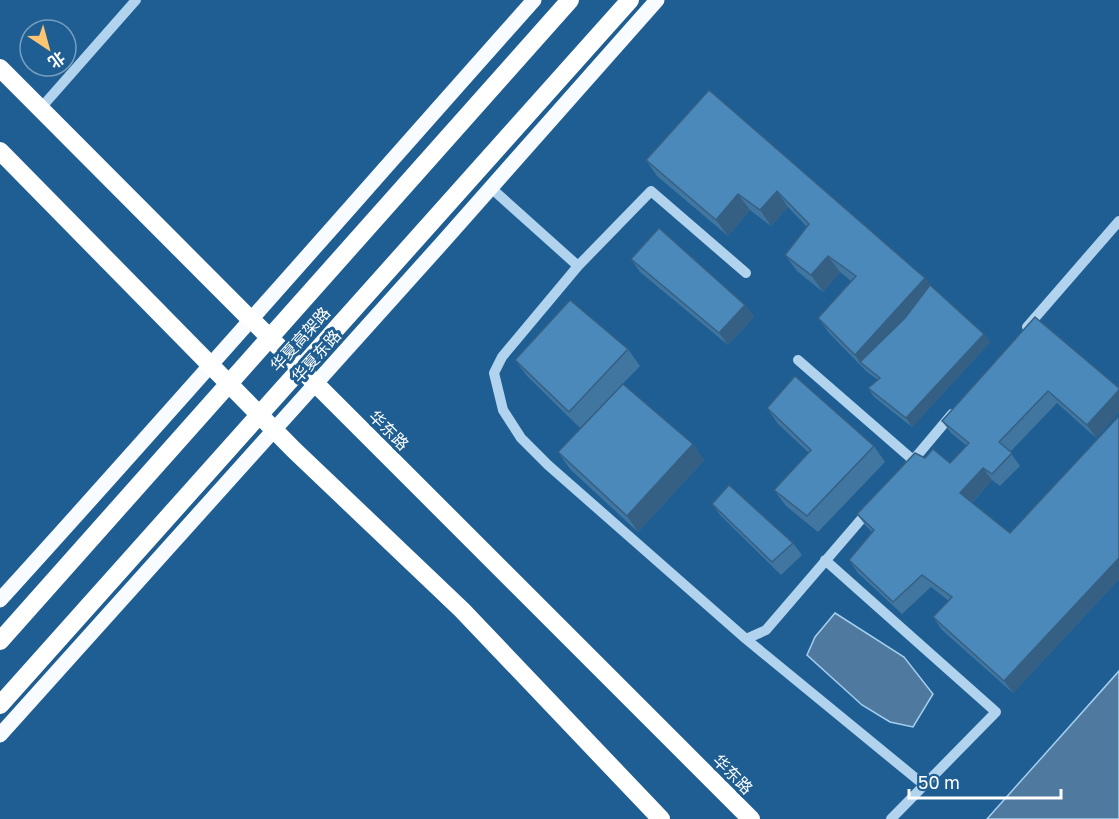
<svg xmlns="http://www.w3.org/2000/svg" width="1119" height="819" viewBox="0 0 1119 819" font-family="'Golos Text','Noto Sans SC',sans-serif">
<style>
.water{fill:#4f799e;stroke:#a5cfef;stroke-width:1.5}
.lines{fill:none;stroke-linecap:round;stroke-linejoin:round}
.minor{stroke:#b1d3ee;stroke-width:10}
.major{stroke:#f8fbff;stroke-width:15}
.highway{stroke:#fff;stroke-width:18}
.wall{fill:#4176a1}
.shaded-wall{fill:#356083}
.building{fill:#4c89bb;stroke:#356083;stroke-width:1.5}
.labels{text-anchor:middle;stroke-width:6;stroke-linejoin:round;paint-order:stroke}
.street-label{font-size:16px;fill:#fff;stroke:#1f5e92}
</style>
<rect width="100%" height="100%" fill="#1f5e92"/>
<path class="water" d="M 835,613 L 904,657 L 933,694 L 913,727 L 890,722 L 862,705 L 807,655 L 815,637 Z
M 1119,671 L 1119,819 L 987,819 Z"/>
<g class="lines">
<path class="minor" d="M 40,109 L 136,0
M 490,187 L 578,266 L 502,357 L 494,373 L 503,410 L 521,438 L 548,465 L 746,639 L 766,630 L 870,509
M 578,266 L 651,191 L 746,273
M 1027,327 L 1119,221
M 798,360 L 913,460
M 910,464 L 952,414
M 825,560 L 996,712 L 891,819
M 746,639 L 924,785"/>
<path class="major" d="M 0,600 C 180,402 356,200 534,0
M 0,735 L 442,243 L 657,0"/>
<path class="highway" d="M 0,68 L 250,319
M 0,151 L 294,450 L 462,610 L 661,819
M 257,325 L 751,819
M 0,641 L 570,0
M 0,705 L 630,0"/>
</g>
<path class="wall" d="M 709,90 L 925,278 L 930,285 L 984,334 L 990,342 L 912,427 L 874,397 L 868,388 L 878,380 L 866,371 L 830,334 L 818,318 L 851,281 L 840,272 L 823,292 L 797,271 L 785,255 L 807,227 L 788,207 L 771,226 L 750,210 L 728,236 L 657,176 L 646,160 Z
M 631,259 L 745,305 L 754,317 L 728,345 L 640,272 Z
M 1035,317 L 1119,388 L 1119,412 L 1096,438 L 1057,403 L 1010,452 L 1020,466 L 1000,486 L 992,480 L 972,503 L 1010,533 L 1119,416 L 1119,579 L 1013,693 L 942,630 L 933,617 L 949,601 L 931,587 L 902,614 L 858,573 L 849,560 L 872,532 L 866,526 L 857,514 L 925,458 L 950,463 L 967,446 L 951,433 L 942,421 Z
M 628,349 L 640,366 L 580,428 L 527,376 L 515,360 Z
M 767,408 L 874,446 L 885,462 L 818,532 L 786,506 L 774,490 L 809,453 L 778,424 Z
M 693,444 L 704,460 L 638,532 L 570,469 L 558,452 Z
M 712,504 L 793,543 L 802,555 L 781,575 L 721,516 Z"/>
<path class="shaded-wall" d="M 777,191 L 788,207 L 771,226 L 760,210 Z
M 738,194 L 750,210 L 728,236 L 716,220 Z
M 828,256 L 840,272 L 823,292 L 811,275 Z
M 925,278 L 936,294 L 860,362 L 855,355 Z
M 745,305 L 754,317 L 728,345 L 719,333 Z
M 984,334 L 990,342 L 912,427 L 906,418 Z
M 1119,390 L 1119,412 L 1096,438 L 1087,425 Z
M 693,444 L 704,460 L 638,532 L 627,516 Z
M 983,468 L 992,480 L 969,506 L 960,493 Z
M 1119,558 L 1119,579 L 1013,693 L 1004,681 Z"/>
<path class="building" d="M 709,90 L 925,278 L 855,355 L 818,318 L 856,276 L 828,256 L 811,275 L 785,255 L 809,224 L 777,191 L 760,210 L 738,194 L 716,220 L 646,160 Z
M 659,228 L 745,305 L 719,333 L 631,259 Z
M 930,285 L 984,334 L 906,418 L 868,388 L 880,378 L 860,362 L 905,318 Z
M 570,300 L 628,349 L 569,412 L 515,360 Z
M 1035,317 L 1119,388 L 1119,390 L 1087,425 L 1048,391 L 999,442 L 1012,453 L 992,474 L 983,468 L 960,493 L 1010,533 L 1119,416 L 1119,558 L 1004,681 L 933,617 L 952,597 L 922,575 L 893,602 L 849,560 L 874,530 L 857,514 L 915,453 L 925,458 L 933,449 L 950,463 L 969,443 L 942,421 Z
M 795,376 L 874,446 L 807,516 L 774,490 L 811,450 L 767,408 Z
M 623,384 L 693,444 L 627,516 L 558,452 Z
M 729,485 L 793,543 L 772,562 L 712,504 Z"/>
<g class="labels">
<g class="street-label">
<text transform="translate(300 339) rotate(-48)" y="6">华夏高架路</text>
<text transform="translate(316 356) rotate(-48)" y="6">华夏东路</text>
<text transform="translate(389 430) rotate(45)" y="6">华东路</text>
<text transform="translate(733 774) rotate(45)" y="6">华东路</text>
</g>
</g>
<g transform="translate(48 48) rotate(144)"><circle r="28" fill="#1f5e92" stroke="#799ebe" stroke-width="1.5"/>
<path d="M0-4.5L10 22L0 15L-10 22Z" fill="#fbc571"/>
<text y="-9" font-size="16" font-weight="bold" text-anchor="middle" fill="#ffffff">北</text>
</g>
<path d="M909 789v9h152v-9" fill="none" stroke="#ffffff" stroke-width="3"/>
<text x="918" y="789" font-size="18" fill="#ffffff" stroke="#1f5e92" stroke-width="4.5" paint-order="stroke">50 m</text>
</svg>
